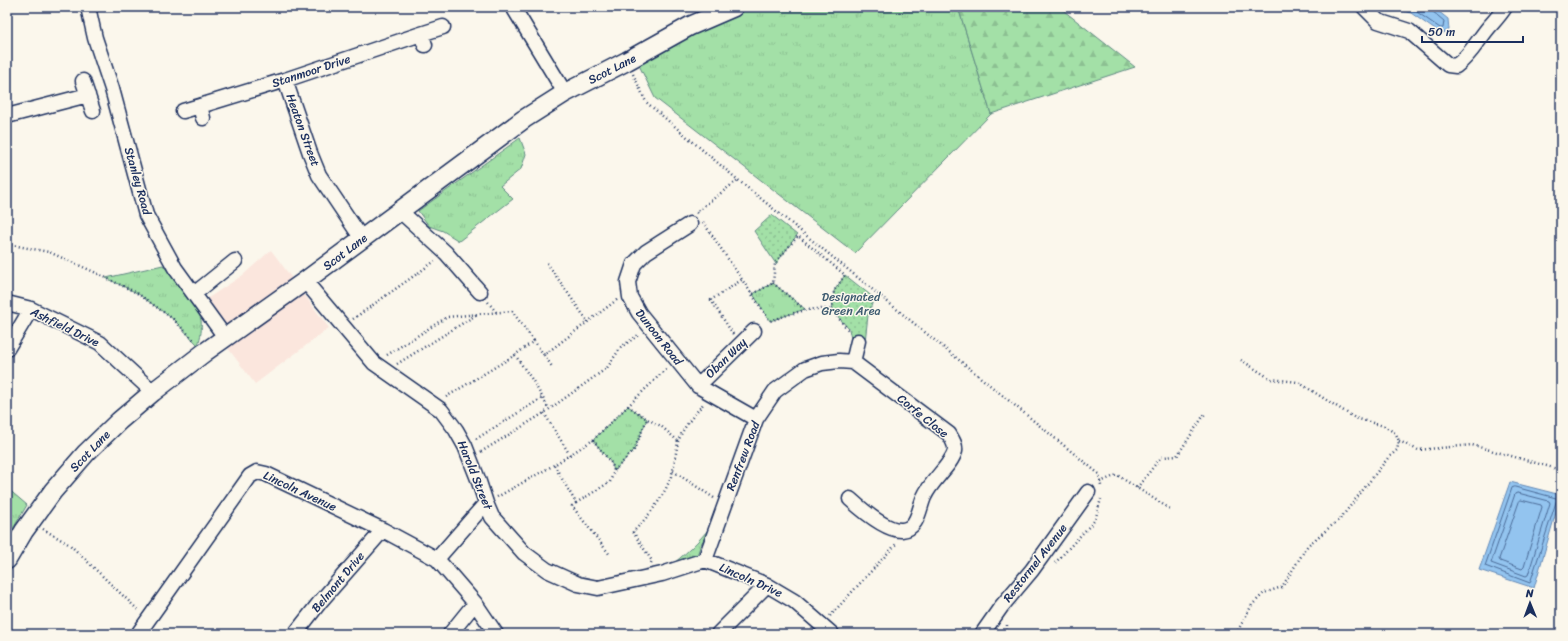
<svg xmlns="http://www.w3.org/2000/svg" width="1568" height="641" viewBox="0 0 1568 641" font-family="Sriracha,sans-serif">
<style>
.built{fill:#fbe6dd}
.grass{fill:url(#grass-tufts);stroke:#5f8882}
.forest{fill:url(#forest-firs);stroke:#5f8882}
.park{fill:url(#park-dots);stroke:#5f8882}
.water{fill:#93c4ef;stroke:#6388b5}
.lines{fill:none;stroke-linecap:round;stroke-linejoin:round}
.shore{stroke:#4b6b98;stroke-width:1}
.minor-casing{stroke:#1b2f5e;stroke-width:17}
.major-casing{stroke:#1b2f5e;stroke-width:21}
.path{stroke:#1b2f5e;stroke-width:2.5;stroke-dasharray:1 3;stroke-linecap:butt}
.minor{stroke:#fbf7ec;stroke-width:14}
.major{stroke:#fbf7ec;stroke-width:18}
.labels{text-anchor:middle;stroke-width:3;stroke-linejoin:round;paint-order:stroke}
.street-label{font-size:12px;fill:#1b2f5e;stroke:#fbf7ec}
.park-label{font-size:12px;fill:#3d5b70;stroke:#fbf7ec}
</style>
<defs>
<pattern id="grass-tufts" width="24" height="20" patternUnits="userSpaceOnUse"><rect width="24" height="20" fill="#a3e0a7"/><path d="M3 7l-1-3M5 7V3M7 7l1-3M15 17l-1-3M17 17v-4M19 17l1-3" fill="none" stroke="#8cc092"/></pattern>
<pattern id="forest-firs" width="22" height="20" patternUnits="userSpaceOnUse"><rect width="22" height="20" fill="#a3e0a7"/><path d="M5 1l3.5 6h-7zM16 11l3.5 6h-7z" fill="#8cc092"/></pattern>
<pattern id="park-dots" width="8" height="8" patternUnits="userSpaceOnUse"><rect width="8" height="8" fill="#a3e0a7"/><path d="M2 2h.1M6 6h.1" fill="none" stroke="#8cc092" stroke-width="1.8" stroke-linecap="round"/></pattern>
</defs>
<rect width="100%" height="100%" fill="#fbf7ec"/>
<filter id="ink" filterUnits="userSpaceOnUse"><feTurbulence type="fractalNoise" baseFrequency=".025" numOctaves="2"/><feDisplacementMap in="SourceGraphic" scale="8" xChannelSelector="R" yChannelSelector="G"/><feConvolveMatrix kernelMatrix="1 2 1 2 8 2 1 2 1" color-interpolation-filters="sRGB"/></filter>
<g filter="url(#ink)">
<path class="built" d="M 271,250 L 329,328 L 255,384 L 196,306 L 243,275 Z"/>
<path class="grass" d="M 742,7 L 958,7 L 991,114 L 855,253 L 655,98 L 635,57 Z
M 520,138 L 526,154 L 521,169 L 500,186 L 513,199 L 459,241 L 443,231 L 429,226 L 418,211 Z
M 163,265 C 171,276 199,308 201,320 C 202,329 201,336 198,345 L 173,319 L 137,293 L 106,278 Z
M 773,283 L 805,309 L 770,321 L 753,294 Z
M 628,406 L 647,419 L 634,450 L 614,471 L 612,464 L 593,440 Z
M 7,488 L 27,505 L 7,539 Z
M 715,521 L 701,544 L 696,558 L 674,563 C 690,550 703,537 715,521 Z"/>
<path class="forest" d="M 958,7 L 1059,7 L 1135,67 L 991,114 Z"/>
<path class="park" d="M 772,215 L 797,235 L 776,264 L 754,231 Z
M 845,275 L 874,298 L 868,315 L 865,342 L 851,339 L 849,329 L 832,310 L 834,291 Z"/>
<path class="water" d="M 1385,7 L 1433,7 L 1448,19 L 1449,30 L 1441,34 L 1411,13 Z
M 1510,482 L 1561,495 L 1534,588 L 1479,570 Z"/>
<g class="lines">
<path class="shore" d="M 1403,7 L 1414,10 L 1440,28 L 1443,28 L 1444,21 L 1432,11 L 1431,7
M 1515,487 L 1556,498 L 1557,499 L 1530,583 L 1485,566 L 1512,488 Z
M 1518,493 L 1549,501 L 1550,503 L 1528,575 L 1526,576 L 1491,563 L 1515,494 Z
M 1521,500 L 1541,505 L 1542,507 L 1524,567 L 1522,569 L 1500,561 L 1499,559 L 1519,502 Z"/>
<defs>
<path id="minor" d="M 88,7 L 95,38 L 112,89 L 146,215 L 175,268 L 225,337
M 513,7 L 565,93
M 1364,7 L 1378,21 L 1409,31 L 1448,65 L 1456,66 C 1470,56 1478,40 1489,27 C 1495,20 1500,15 1505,7
M 425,45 L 421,34 L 443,27
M 285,80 L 310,153 L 319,175 L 362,239
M 83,81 L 93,111
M 200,106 L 285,80 L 421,34
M 183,111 L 200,106 L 203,118
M 7,116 L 88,95
M 400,211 L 446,253 L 480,292
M 690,224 L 646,252 L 634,264 L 628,282 L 630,297 L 639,313 L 698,386 L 756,419
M 305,281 L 374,363 L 441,410 L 456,430 L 465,446 L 478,479 L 486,503 L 492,517 L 524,553 L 547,570 L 578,584 L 598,588 L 662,574 L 705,560
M 194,294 L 235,261
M 7,303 L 31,309 L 100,343 L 153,392
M 7,349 L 31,309
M 853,362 L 858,341
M 698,386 L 754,331
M 850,499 C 861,509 886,531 902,530 C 918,529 919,508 924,497 C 931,480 951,466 955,451 C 956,445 952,439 949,434 L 853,362
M 437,559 L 486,503
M 705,560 L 756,419 L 775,391 L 805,369 L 822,363 L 839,361 L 853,362
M 705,560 L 767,585 L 794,601 L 832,634
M 138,634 L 250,476 L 257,472 L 266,474 L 383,530 L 437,559 L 475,603 L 496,634
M 295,634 L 320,602 L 383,530
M 450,634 L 475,603
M 718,634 L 767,585
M 982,634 L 1001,607 L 1032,570 L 1088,492"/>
<path id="major" d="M 7,560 L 24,531 L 53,491 L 86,453 L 119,421 L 153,392 L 205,352 L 305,281 L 524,119 L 565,93 L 627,61 L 690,26 L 734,7"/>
</defs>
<use href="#minor" class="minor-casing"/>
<use href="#major" class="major-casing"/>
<path class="path" d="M 633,74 L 646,102 L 738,180 L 1099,474 L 1101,486
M 697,213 L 696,212 L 738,180
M 703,222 L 770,321 C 791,314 809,306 832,310 L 834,291 L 845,275 L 798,236 L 775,263 L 773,283 L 753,294
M 7,244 L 49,252 L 92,271 L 137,293 L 173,319 L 195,341
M 547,263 L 588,322
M 773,283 L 804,309
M 488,302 L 497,313
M 832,310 L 849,331
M 353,319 L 435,261
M 733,334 L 711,300 L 743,279
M 387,355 L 447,317 L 512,311 L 534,341
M 515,355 L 533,381 L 549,409
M 544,355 L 553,368
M 397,364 L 476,315
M 446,397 L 515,355 L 534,341 L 544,355 L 618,299
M 628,406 L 647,419 L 661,426 L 679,442
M 544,413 L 570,455
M 476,439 L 542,398
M 593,440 L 612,464 L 614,471
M 1399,441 L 1418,450 L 1472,445 L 1561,470
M 481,452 L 544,413 L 607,368 L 621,347 L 640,334
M 554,465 L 576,503 L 572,506 L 610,555
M 673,471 L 714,498
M 1100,482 L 1117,475 L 1170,509
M 1137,488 L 1161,457 L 1177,456 L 1206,412
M 497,497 L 554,465 L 593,440 L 667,368
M 576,503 L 610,482 L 614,471 L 634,450 L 647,419
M 43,529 L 70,545 L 139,611
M 651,563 L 652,561 L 633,532 C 650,515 667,493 673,470 C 675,461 676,451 678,442 C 683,427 694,415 704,403
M 1055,563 L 1095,520 L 1101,499
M 830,616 L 897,543
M 1007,634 L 1007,623
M 1236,634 L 1252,605 L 1264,593 L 1282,587 L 1308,545 L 1340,519 L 1388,458 L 1397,450 L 1399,441 L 1396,434 L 1392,431 L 1384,426 L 1355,418 L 1298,382 L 1271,379 L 1241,360"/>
<use href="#minor" class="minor"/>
<use href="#major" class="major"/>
</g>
</g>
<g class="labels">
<g class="street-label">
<text transform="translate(612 69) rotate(-27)" y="4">Scot Lane</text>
<text transform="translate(311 71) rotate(-18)" y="4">Stanmoor Drive</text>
<text transform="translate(303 130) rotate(70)" y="4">Heaton Street</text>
<text transform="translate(138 181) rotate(74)" y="4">Stanley Road</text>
<text transform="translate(345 252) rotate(-37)" y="4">Scot Lane</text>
<text transform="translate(65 327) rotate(26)" y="4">Ashfield Drive</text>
<text transform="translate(659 337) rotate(52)" y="4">Dunoon Road</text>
<text transform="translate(726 358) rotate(-44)" y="4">Oban Way</text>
<text transform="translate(923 416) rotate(39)" y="4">Corfe Close</text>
<text transform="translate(90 451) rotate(-46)" y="4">Scot Lane</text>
<text transform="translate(743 456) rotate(-69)" y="4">Renfrew Road</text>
<text transform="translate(475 475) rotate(68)" y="4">Harold Street</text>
<text transform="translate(300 491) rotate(25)" y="4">Lincoln Avenue</text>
<text transform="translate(1035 563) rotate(-52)" y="4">Restormel Avenue</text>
<text transform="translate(751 580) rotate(24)" y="4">Lincoln Drive</text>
<text transform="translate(338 582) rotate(-50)" y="4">Belmont Drive</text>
</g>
<g class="park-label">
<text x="851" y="301">Designated<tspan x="851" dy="14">Green Area</tspan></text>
</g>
</g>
<rect width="1568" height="641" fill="none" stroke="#fbf7ec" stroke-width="24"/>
<rect x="12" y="12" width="1544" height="617" fill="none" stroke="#1b2f5e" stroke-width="1.5" filter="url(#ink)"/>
<g transform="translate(1530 603) rotate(359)" stroke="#fbf7ec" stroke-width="3" paint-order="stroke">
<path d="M0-3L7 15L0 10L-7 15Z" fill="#1b2f5e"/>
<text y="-6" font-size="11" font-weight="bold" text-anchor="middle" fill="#1b2f5e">N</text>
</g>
<path d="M1422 36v6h101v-6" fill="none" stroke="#1b2f5e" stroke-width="2"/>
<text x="1428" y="36" font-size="12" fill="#1b2f5e" stroke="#fbf7ec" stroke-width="3" paint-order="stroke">50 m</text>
</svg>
